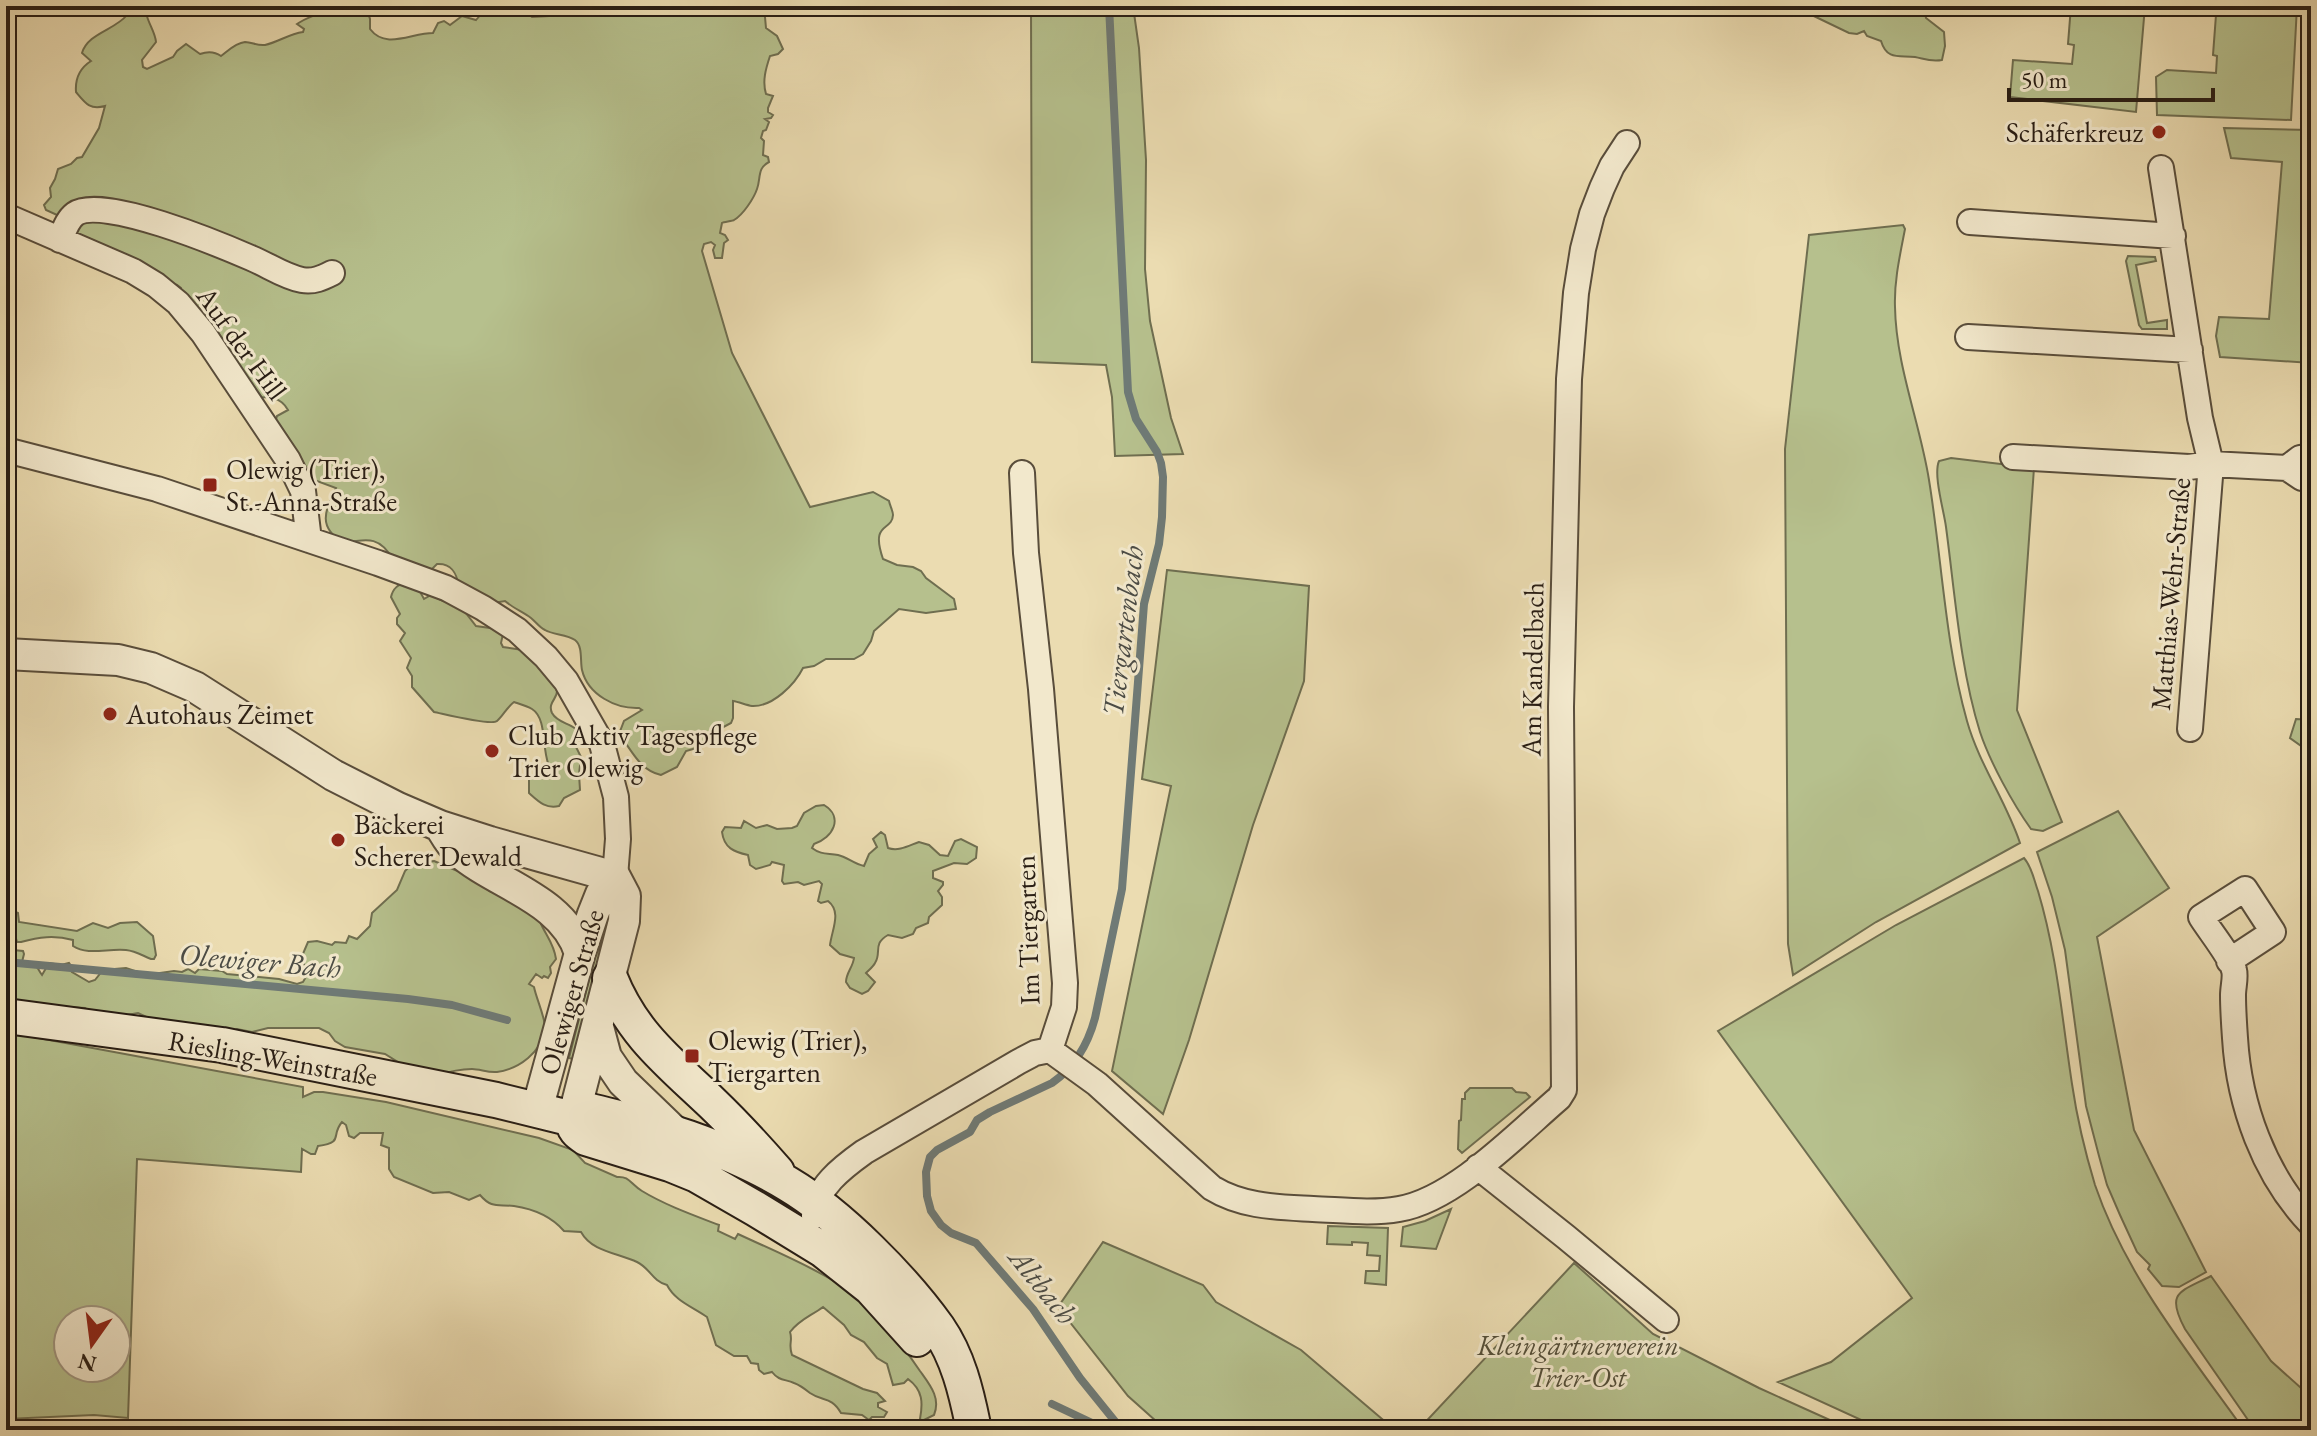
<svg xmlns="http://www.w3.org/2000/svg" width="2317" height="1436" viewBox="0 0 2317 1436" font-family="'EB Garamond',serif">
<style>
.green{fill:#b6c08d;stroke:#6f6e50;stroke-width:2;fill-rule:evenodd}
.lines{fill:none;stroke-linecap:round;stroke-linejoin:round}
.stream{stroke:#6f7a76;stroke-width:8}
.minor-casing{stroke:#594d3b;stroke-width:28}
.tertiary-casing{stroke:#594d3b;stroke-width:34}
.secondary-casing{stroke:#281d14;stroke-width:38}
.minor{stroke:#f2e8cc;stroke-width:24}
.tertiary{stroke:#f2e8cc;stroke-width:30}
.secondary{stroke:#f2e8cc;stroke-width:34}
.poi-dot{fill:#8f2418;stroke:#f2e8cc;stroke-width:3}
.labels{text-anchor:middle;stroke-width:6;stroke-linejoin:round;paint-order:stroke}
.poi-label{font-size:28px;fill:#281d14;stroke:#f2e8cc;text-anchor:start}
.street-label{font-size:28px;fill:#281d14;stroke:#f2e8cc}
.park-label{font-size:28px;font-style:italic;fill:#534e38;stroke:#f2e8cc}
.water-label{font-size:30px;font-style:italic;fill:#4c4c45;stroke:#f2e8cc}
</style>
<rect width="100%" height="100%" fill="#ebdcb1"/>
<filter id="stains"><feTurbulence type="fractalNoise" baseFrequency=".0025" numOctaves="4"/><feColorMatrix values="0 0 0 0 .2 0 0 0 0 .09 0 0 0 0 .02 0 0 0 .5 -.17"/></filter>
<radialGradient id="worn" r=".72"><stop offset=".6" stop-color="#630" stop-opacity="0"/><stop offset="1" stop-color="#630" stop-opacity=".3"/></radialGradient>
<path class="green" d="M 118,6 L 148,6 C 142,16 155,29 156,42 L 142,60 L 143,67 L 147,69 L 173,57 L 177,51 L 186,44 L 200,54 C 208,51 214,51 221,56 C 228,51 235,43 245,42 C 252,42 257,46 265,45 C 278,42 289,34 303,32 L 304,29 L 297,24 C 308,16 321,15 330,6 L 368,6 L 367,9 L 370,19 L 370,29 C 386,50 411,33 433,33 L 438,23 L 444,21 L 450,25 L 462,16 L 476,20 C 486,7 496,10 509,16 L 518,11 L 529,14 L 532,17 L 549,16 L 558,6 L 764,6 L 766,28 L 777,36 L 783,49 L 778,54 L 770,56 C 766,68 762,81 766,94 L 773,96 L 768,108 L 768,112 L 773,115 L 771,118 L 765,119 L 769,122 L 766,130 L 763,131 L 761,138 L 764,141 L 763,155 L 768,157 L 769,162 C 757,168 761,178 757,189 C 754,198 743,215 734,220 C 733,221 724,222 722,223 L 720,233 L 725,235 L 728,240 L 724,243 L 722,258 L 715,258 L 713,250 L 715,245 L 711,242 L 704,244 L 702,251 L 732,353 L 810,507 L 873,492 L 889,501 C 890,506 893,511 893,515 C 892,532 870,521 883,559 L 897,565 L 913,567 L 921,571 L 926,578 L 954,599 L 956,609 L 926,613 L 899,609 L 874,631 L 871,641 L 863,654 L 854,659 L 826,659 L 814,666 L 803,668 C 795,684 773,707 752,706 C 746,705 739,702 733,701 L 733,718 L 731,723 L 714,732 L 700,747 L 686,751 L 677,767 L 661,775 C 639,770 632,750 619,734 L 624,721 L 642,710 L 639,708 C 616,709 588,695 582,670 C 580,661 583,646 575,640 C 567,634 553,635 545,630 C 539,627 536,622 531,618 C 523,612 513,608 505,601 L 493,603 L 459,587 C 457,574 452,563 437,564 L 430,571 L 394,561 C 381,537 369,538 344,543 C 317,527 325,511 336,488 L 314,480 L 286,434 L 275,423 L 277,416 L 288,410 C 281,397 269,396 255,398 L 200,319 L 202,311 L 194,309 L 181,297 L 181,288 L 177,285 L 93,260 L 64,215 L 57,215 L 46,210 L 44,205 L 51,197 L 50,188 L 55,179 L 58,169 L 71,164 L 77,158 L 82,157 L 99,128 L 105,106 C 90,110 86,104 76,92 C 75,79 80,68 91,61 L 82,53 C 88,33 115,30 127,15 Z
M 1031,6 L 1133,6 L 1139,48 L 1146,160 L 1145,269 L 1150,321 L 1171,418 L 1183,454 L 1115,456 L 1112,397 L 1106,365 L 1032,362 Z
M 1793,6 L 1924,6 L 1926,18 L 1944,32 L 1945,46 L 1942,60 C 1931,62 1925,59 1915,57 C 1900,55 1887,61 1881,41 L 1867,36 L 1864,31 L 1857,34 L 1849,33 Z
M 2071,6 L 2145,6 L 2136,112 L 2010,97 L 2013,60 L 2072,64 L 2074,45 L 2068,44 Z
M 2221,6 L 2297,6 L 2291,120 L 2157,115 L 2156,77 L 2167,70 L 2216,73 L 2217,56 L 2213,55 L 2216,15 L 2220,15 Z
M 2311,72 L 2311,118 L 2301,118 L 2304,75 Z
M 2224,128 L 2311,130 L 2311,363 L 2220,357 L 2216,336 L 2219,317 L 2269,319 L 2282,162 L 2231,158 Z
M 1903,225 L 1905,229 C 1900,255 1894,281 1895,307 C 1896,366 1920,423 1929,480 C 1942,560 1945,643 1967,721 C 1979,764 2006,801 2020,843 L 1876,922 L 1793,975 L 1788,944 L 1785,449 L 1809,235 Z
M 2128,256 L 2155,257 L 2156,261 L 2136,265 L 2147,323 L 2167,320 L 2167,329 L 2142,329 L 2139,325 L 2126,261 Z
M 1951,458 L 2034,468 L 2017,710 L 2062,822 L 2043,831 L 2031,829 C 2013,804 1990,762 1980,732 C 1960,668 1955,594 1946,527 C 1944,511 1933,475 1939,461 Z
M 1167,570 L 1309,586 L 1304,681 L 1253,825 L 1189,1040 L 1163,1114 L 1112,1071 L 1171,786 L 1142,779 Z
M 407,581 L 418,588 L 424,599 L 431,595 L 443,601 L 458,603 L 476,626 L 497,629 L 503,634 L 501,643 L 503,647 L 529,651 C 536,660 554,679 557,689 C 559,698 547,702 552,713 C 559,726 578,722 579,737 L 574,743 L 581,757 L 579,774 L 580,790 L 564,798 L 559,806 C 546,809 539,802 529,793 L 529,779 L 533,775 L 545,773 L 550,768 C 541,752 548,719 532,709 C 527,706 520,704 514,702 C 507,707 503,716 497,721 C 491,726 444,714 434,712 L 412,687 L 412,676 L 407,668 L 411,658 L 400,641 L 405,633 L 397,624 L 397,618 L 400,614 L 391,597 C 393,588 398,585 407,581 Z
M 2296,719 L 2311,720 L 2311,753 L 2290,738 Z
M 824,805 C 844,817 833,838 814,844 L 812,848 C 821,855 828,853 838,855 C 847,857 854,864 864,866 L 869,854 L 877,847 L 873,839 L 881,832 L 885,835 L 888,848 C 899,852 910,845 919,842 L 929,845 L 940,855 L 948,856 L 955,841 L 961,839 L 977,847 L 976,858 L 967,864 L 954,863 L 933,871 L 933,878 L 943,882 L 943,885 L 938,891 L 942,897 L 942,905 L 929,917 L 928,923 L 916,928 L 913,934 L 902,938 L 888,935 C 872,944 882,953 875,963 C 873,967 869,970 866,973 L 875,982 L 868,991 L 862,994 L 850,988 L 846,982 C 846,973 853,967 854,958 L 840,954 L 830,945 C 832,929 842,912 828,901 L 821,903 L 818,901 L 822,884 L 819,881 L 804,885 L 798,882 L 784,884 L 782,881 L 784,865 L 772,862 L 770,865 L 756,869 L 750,865 L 748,855 C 734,852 724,848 722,832 L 725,827 L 741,828 L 744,821 L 756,828 L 767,825 L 777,829 L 792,828 L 797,826 L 804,813 L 816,806 Z
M 2118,811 L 2169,888 L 2097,937 L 2134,1130 L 2206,1272 L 2179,1287 L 2162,1286 L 2148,1269 L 2150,1265 L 2137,1252 L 2120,1215 L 2107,1185 L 2099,1156 L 2086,1106 L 2065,950 L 2052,897 L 2037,852 Z
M 2024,858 C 2032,867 2034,880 2038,891 C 2057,954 2062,1019 2072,1084 C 2077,1118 2085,1152 2095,1185 C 2126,1276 2189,1353 2244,1430 L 1883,1430 L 1778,1382 L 1831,1362 L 1912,1298 L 1718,1031 L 1896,925 Z
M 434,861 L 467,875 L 491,892 L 506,889 L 547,919 L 541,924 C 547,937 554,944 556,959 L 550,967 L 551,973 L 548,978 L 544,976 L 542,978 L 536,974 L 529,984 L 534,987 C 536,998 546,1019 545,1029 C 542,1052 519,1069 497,1072 C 488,1073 480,1069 472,1069 C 463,1069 448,1071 441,1076 L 406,1067 L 385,1054 L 345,1047 L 335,1041 L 329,1033 L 319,1028 L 268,1028 L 252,1032 L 237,1029 L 226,1034 L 164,1025 L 138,1013 L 121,1016 L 92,1013 L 85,1008 L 68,1007 L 63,1012 L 6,1012 L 6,953 L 13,950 L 23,951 L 24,954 L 22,962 C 38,961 35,966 42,975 L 49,963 L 61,965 L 69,963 L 73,969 L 72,972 L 89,982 L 95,980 L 103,970 L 126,968 L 141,973 L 160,973 L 174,971 L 182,972 L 188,969 L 195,973 L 199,969 L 222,971 L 227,974 L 279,979 L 297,984 L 303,982 L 307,975 L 302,956 L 308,942 L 317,941 L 332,945 L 335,942 L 346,943 L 349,936 L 357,939 L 370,926 L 372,913 L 397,890 L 405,871 L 412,864 Z
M 6,908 L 18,913 L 19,922 L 77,931 L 93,923 L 108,928 L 120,923 L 137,922 L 153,936 L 156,955 L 154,959 L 151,959 C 143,956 136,951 126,950 C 108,948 88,956 73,946 L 73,940 C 54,935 39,937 21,942 L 17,942 L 15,935 L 9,943 L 6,942 Z
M 600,936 L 608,938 L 577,1060 L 569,1058 Z
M 6,1032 L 303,1087 L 303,1097 L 314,1092 L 323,1092 L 386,1102 L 539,1138 L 573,1150 L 585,1163 L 617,1177 C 630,1176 630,1184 642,1191 C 665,1205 693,1215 719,1225 L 718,1231 L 735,1239 L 738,1234 C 770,1249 804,1263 834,1281 C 870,1303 897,1337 920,1371 C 930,1385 941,1398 934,1415 L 922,1421 L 920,1419 C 923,1403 923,1390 908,1379 L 904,1383 L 893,1385 L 887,1364 L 877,1358 L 864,1342 L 851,1335 L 844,1325 L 823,1307 C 811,1316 800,1319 790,1332 C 793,1341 788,1344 792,1355 L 863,1389 L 877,1393 L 885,1401 L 878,1403 L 878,1407 L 887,1412 L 884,1417 L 872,1417 L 869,1420 L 862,1415 L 841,1413 C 831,1396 823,1402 810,1393 C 805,1389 800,1385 794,1383 C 785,1379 779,1381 772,1372 L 764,1374 L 759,1370 L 758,1364 L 751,1363 L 747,1356 L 734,1356 L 716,1345 L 707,1317 C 693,1307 675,1301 667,1285 C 652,1281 650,1268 637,1262 C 618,1253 592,1252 581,1232 L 564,1231 C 551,1216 534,1209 514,1206 C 498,1204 492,1209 480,1195 L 469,1200 L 449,1192 L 433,1193 L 394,1177 L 389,1169 L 389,1148 L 381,1145 L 383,1133 L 360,1133 L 354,1138 L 349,1136 L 346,1125 L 342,1122 C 330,1136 345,1142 318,1146 L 315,1154 L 311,1154 L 302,1149 L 301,1172 L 137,1159 L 128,1418 L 94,1415 L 6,1419 ZM 68,1320 L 116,1320 L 116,1368 L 68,1368 Z
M 1470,1088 L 1512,1088 L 1516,1092 L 1526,1093 L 1530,1097 L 1462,1153 L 1458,1149 L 1459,1121 L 1461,1120 L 1462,1099 L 1465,1099 L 1465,1093 Z
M 1451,1209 L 1436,1249 L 1401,1246 L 1403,1227 L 1425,1221 Z
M 1328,1226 L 1388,1228 L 1386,1285 L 1365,1283 L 1366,1271 L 1379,1271 L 1380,1256 L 1367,1255 L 1368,1243 L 1352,1242 L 1352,1245 L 1327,1244 Z
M 1103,1242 L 1203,1285 L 1216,1302 L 1301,1350 L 1395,1430 L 1166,1430 L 1128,1396 L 1058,1307 Z
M 1574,1263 L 1653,1334 L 1759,1388 L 1852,1430 L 1418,1430 Z
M 2211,1276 L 2271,1361 L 2311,1397 L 2311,1430 L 2255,1430 L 2185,1329 C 2165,1292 2180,1292 2211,1276 Z"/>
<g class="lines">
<path class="stream" d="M 1109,6 L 1128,392 L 1136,419 L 1157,452 L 1161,463 L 1163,477 L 1162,517 L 1159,544 L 1144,604 L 1122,889 L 1095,1018 C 1088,1044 1075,1067 1052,1083 L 990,1112 L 977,1120 L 970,1132 L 937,1150 L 930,1157 L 926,1172 L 927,1196 L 931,1211 L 941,1225 L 951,1233 L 976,1243 L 1033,1309 L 1080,1378 L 1122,1430
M 6,962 L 408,999 L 452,1005 L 507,1020
M 1052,1404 L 1107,1430"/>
<defs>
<path id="minor" d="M 2161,168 L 2200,418 L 2211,464 L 2190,729
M 6,216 L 133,271 L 156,285 L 178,303 L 203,333 L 288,460 L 303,491 L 309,540
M 1970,222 L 2173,236
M 60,240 C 64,231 67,220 75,214 C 102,195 221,245 251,258 C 268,265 285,277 302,280 C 314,282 322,278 332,273
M 1968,337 L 2190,350
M 6,450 L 157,489 L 378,563 L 446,588 L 483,608 L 517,630 L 546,657 L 566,681 L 602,744 L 616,797 L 618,839 L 615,877
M 2013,457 L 2189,467 L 2211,464 L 2287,468
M 2287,468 L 2300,458 L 2311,456
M 2287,468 L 2302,478 L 2311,479
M 1022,473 L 1026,553 L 1041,689 L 1065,983 L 1064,1007 L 1050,1050
M 2229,961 L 2273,932 L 2245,889 L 2201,917 C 2209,930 2231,957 2234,970 C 2236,977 2233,987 2233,995 C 2233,1009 2234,1024 2235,1038 C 2239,1105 2264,1175 2311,1224
M 1050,1050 L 1097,1084 L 1212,1188 C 1243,1207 1278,1207 1313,1209 C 1341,1210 1371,1214 1399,1209 C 1454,1200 1517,1134 1559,1098 L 1564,1090 L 1561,707 L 1569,379 L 1576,293 L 1583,249 L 1592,214 L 1602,188 L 1612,166 L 1627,143
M 1478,1167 L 1566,1237 L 1666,1320
M 814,1216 C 815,1188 843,1167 864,1152 L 1018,1062 L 1035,1053 L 1050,1050"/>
<path id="tertiary" d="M 6,654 L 118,660 L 151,668 L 195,687 L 333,775 L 398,808 L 440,826 L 490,842 L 615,877
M 440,826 C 445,834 450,844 458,851 C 496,885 563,898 580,953
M 598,1027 L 606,1057 L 623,1082 L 677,1134
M 537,1110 L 580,953 L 593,914 L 601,894 L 615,877
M 573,1119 L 624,921 L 625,896 L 615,877"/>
<path id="secondary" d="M 610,978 C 632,1034 670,1063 712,1103 C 735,1125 756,1148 777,1172
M 6,1016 L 222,1045 L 496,1100 L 573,1119 L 579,1113 L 587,1110 C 617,1118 647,1124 676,1134 C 709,1144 759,1166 788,1184 C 840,1215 903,1279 938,1328 C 958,1357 966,1391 973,1425
M 573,1119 C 573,1129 578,1133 586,1138 L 670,1164 L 697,1175 L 756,1209 L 823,1250 L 871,1288 L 917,1339"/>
</defs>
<use href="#minor" class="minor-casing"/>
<use href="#tertiary" class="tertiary-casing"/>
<use href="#secondary" class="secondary-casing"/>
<use href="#minor" class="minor"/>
<use href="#tertiary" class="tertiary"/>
<use href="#secondary" class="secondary"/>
</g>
<g class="poi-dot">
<circle cx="2159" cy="132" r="8"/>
<rect x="202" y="477" width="16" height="16" rx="4"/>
<circle cx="110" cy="714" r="8"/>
<circle cx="492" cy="751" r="8"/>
<circle cx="338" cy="840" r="8"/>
<rect x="684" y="1048" width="16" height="16" rx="4"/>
</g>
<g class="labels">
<g class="poi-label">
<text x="2143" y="142" text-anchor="end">Schäferkreuz</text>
<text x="226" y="479">Olewig (Trier),<tspan x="226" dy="32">St.-Anna-Straße</tspan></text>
<text x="126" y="724">Autohaus Zeimet</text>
<text x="508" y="745">Club Aktiv Tagespflege<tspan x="508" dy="32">Trier Olewig</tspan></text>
<text x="354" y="834">Bäckerei<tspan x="354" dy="32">Scherer Dewald</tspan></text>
<text x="708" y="1050">Olewig (Trier),<tspan x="708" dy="32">Tiergarten</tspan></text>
</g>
<g class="street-label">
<text transform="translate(242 343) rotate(54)" y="10">Auf der Hill</text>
<text transform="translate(2170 594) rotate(-85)" y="10">Matthias-Wehr-Straße</text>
<text transform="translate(1532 669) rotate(-89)" y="10">Am Kandelbach</text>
<text transform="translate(1027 930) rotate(-92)" y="10">Im Tiergarten</text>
<text transform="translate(571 992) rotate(-74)" y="10">Olewiger Straße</text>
<text transform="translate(273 1058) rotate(10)" y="10">Riesling-Weinstraße</text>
</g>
<g class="park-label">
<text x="1578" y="1355">Kleingärtnerverein<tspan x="1578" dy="32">Trier-Ost</tspan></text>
</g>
<g class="water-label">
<text transform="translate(1123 631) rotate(-83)" y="10">Tiergartenbach</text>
<text transform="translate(260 961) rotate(5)" y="10">Olewiger Bach</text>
<text transform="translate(1043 1286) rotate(51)" y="10">Altbach</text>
</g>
</g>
<rect width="2317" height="1436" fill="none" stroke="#ebdcb1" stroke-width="32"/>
<rect x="8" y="8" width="2301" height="1420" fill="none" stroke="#281d14" stroke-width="4"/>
<rect x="16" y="16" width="2285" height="1404" fill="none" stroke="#281d14" stroke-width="2"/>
<g transform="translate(92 1344) rotate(194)"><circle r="38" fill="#f2e8cc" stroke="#a19782" stroke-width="2"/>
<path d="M0-6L14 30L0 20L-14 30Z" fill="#8f2418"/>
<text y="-12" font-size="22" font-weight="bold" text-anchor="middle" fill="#281d14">N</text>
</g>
<path d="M2009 88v12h204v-12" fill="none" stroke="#281d14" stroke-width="4"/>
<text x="2021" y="88" font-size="24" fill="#281d14" stroke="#f2e8cc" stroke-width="6" paint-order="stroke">50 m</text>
<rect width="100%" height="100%" filter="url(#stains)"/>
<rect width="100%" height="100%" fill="url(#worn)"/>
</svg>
